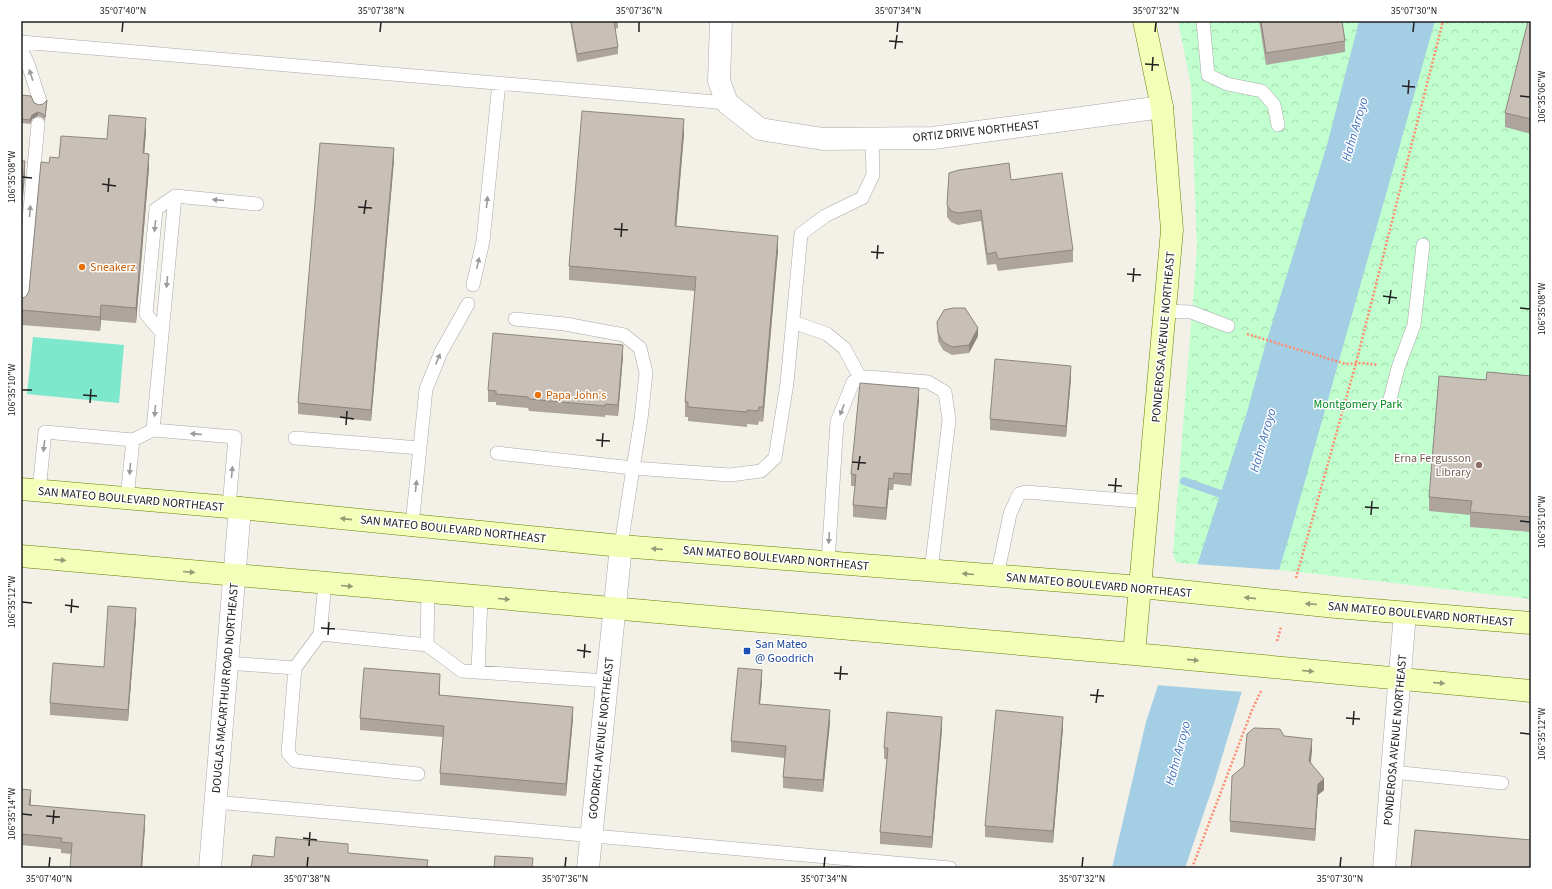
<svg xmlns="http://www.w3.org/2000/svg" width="1552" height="889" viewBox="0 0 1552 889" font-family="'Source Sans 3',sans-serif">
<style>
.park{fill:url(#park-crowns)}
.pitch{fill:#7ee8cc}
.water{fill:#a4cee4}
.pier{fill:#f2f0e7}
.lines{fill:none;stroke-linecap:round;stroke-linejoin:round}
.stream{stroke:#a4cee4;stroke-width:8}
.lane-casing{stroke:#a8a8a8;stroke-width:14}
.street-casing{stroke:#a8a8a8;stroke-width:23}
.secondary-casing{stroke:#648100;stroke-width:23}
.path{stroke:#ff8c6c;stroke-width:2.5;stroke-dasharray:2 2;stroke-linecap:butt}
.lane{stroke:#fff;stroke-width:13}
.street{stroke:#fff;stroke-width:22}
.secondary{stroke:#f3ffb9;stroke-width:22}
.wall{fill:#aca49d}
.shaded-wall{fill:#8c867f}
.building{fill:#c8bfb6;stroke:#8c867f}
.oneway{fill:#9b9b9b}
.oneway2{fill:#949b75}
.ticks{fill:none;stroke:#212121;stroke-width:1.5}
.food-dot{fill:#e8710a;stroke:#fff;stroke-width:1.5}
.education-dot{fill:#8d6e63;stroke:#fff;stroke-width:1.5}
.transit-dot{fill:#1a4fb4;stroke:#fff;stroke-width:1.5}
.labels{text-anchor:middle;stroke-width:3;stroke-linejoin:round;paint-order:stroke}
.street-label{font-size:12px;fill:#212121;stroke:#fff}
.food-label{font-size:12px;fill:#c56008;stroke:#fff;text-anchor:start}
.park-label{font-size:12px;fill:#01891c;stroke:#fff}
.education-label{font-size:12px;fill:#785e54;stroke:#fff;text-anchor:end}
.transit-label{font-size:12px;fill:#164399;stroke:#fff;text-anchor:start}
.water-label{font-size:13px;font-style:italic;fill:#4271bd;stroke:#fff}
.neatline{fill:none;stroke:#212121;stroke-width:1.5}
.ticks-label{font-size:10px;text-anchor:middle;fill:#212121}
</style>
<defs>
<pattern id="park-crowns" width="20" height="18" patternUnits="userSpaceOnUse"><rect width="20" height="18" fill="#c2ffce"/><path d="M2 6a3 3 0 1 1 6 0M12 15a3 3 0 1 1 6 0" fill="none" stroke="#a6dab1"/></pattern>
</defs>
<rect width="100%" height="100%" fill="#f2f0e7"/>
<path class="park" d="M 1178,21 L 1531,21 L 1531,599 L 1290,571 L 1178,563 L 1175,561 L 1173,553 L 1197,248 L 1191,86 Z"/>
<path class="pitch" d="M 33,337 L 124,345 L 119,403 L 27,394 Z"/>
<path class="water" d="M 1359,21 L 1435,21 L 1290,534 L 1214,783 L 1185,868 L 1112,868 L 1146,722 L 1247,412 L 1265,346 L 1327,145 Z"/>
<path class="pier" d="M 1194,564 L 1281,570 L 1243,692 L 1156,685 Z"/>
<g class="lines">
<path class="stream" d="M 1184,481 L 1229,497"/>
<defs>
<path id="lane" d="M 1203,21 L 1208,75 L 1227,84 L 1262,91 L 1274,105 L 1278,125
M 21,42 L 727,103
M 21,49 L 28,64 L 40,101
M 473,285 L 483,241 L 499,83
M 21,305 L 38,124
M 1165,311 L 1191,312 L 1228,326
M 515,319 L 565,324 L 624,335 L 640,348 L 646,373 L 641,419 L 633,468 L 730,475 L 761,471 L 775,458 L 787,383 L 801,234 L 825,216 L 862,198 L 873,175 L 872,139
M 793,322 L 827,334 L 844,348 L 861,379
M 162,333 L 146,314 L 156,209 L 175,196
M 1390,399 L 1398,368 L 1414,325 L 1423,245
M 153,430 L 235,437 L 229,507
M 295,438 L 420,448
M 497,453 L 633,468 L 621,546
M 39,491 L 45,432 L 133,440 L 153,430 L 175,196 L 257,204
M 127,498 L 133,440
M 412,525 L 426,389 L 441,352 L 468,304
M 828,562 L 837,422 L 853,382 L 868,377 L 928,382 L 945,392 L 949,420 L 931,571
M 997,576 L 1010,514 L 1019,494 L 1026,492 L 1149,502
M 325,584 L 320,634 L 427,645 L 462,671 L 607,681
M 427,645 L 428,592
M 227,663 L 295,668 L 320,634
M 295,668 L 288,753 L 295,761 L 418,774
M 478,672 L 481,597
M 1392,772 L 1502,783
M 215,802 L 950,868"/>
<path id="street" d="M 721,21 L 719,81 L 727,103 L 760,129 L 823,139 L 933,138 L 1162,107
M 210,868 L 240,508
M 588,868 L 621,546
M 1384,868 L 1405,613"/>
<path id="secondary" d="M 21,489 L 240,508 L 621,546 L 1141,587 L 1336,607 L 1531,623
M 21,556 L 1134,654 L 1531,691
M 1134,654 L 1172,230 L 1162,107 L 1144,21"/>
</defs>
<use href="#lane" class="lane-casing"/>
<use href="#street" class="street-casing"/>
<use href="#secondary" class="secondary-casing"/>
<path class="path" d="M 1247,334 L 1346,364 L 1362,363 L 1378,365
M 1296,578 L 1356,363 L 1443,21
M 1277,641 L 1281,627
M 1192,868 L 1252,710 L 1261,691"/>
<use href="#lane" class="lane"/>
<use href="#street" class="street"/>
<use href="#secondary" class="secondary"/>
</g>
<path class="wall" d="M 570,21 L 618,21 L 618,28 L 615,29 L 618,47 L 618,54 L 577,62 Z
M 1259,21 L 1342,21 L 1345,41 L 1345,52 L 1266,65 Z
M 1531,21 L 1531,134 L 1505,127 L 1505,113 Z
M 21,95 L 39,105 L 47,104 L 45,121 L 43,118 L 38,116 L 32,119 L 30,124 L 21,123 Z
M 146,132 L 144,153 L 149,168 L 136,323 L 101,320 L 100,331 L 21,325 L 21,297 L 24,298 L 27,295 L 29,291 L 49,163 L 59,158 L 107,139 Z
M 684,134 L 676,226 L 778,250 L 763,422 L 759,421 L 758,425 L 747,424 L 747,427 L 688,421 L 688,417 L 685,417 L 685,402 L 695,291 L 569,280 L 569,266 Z
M 394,160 L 371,421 L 298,414 L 298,403 Z
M 1011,180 L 1073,250 L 1073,262 L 998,271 L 996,264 L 987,265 L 981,221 L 958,225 L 951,222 L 947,217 L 947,205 Z
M 937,322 L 978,336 L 969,353 L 952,355 L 943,350 L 938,341 Z
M 623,356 L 618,416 L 605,415 L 605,417 L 529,411 L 528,408 L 496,405 L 496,402 L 488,402 L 488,390 Z
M 1531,376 L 1531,532 L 1470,527 L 1470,515 L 1429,511 L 1429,497 L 1486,380 Z
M 1071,378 L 1066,437 L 990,430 L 990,419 Z
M 919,400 L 911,486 L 894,484 L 893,490 L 889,490 L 886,520 L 853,517 L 853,505 L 855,486 L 851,486 L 851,474 Z
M 136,619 L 128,721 L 50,715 L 50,703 L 104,667 Z
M 762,681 L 760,704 L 830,722 L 823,792 L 783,788 L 783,777 L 785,758 L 731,752 L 731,741 Z
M 440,686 L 440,695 L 573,718 L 566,796 L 440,785 L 440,773 L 443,737 L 360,730 L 360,718 Z
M 1063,728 L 1053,843 L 985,837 L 985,826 Z
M 942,729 L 932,848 L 880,844 L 880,832 L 887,759 L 884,759 L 884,748 Z
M 1284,736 L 1312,750 L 1311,762 L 1324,790 L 1318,795 L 1315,841 L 1230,832 L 1230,821 L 1244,766 Z
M 21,789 L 31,801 L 30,805 L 145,826 L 142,868 L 70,868 L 72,854 L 61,853 L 61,849 L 21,845 Z"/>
<path class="shaded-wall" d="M 38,112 L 38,116 L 32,119 L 30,124 L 30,120 L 32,115 Z
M 146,118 L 146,132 L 143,168 L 143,153 Z
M 684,119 L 684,134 L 675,241 L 675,226 Z
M 394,148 L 394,160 L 371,421 L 371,410 Z
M 149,154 L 149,168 L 136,323 L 136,308 Z
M 25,161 L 25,176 L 21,219 L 21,205 Z
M 778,236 L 778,250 L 763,422 L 763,407 Z
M 101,305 L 101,320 L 100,331 L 100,317 Z
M 978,328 L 978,336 L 969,353 L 969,345 Z
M 623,345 L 623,356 L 618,416 L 618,405 Z
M 1071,366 L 1071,378 L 1066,437 L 1066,426 Z
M 919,388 L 919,400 L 911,486 L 911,474 Z
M 889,478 L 889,490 L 886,520 L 886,508 Z
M 136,608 L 136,619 L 128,721 L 128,710 Z
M 762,670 L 762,681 L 759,715 L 759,704 Z
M 440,674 L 440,686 L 439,706 L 439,695 Z
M 573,707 L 573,718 L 566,796 L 566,784 Z
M 830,710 L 830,722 L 823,792 L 823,780 Z
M 942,717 L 942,729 L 932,848 L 932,837 Z
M 1063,717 L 1063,728 L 1053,843 L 1053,831 Z
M 1312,739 L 1312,750 L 1309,772 L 1309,761 Z
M 1324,779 L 1324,790 L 1318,795 L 1315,841 L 1315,829 L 1318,784 Z
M 31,790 L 31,801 L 29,816 L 29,805 Z
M 145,815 L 145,826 L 142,868 L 141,868 Z"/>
<path class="building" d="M 571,21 L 614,21 L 618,47 L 577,54 Z
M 1261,21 L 1342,21 L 1345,41 L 1266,53 Z
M 1528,21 L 1531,21 L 1531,119 L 1505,113 Z
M 21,95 L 31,96 L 34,103 L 39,105 L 43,104 L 47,100 L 45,117 L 43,114 L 38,112 L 32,115 L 30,120 L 21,119 Z
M 582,111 L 684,119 L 675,226 L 778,236 L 763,407 L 759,407 L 758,411 L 747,410 L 747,412 L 688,407 L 688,402 L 685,402 L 696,277 L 569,266 Z
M 109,115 L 146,118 L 143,153 L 149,154 L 136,308 L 101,305 L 100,317 L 21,310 L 21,297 L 24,298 L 27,295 L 29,291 L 41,162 L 49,163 L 50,157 L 59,158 L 61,136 L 107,139 Z
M 320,143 L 394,148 L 371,410 L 298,403 Z
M 21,161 L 25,161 L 21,205 Z
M 1009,163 L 1011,180 L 1062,173 L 1073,250 L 998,259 L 996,252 L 987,254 L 981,210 L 958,213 L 951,211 L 947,205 L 949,173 L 959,170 Z
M 953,308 L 965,308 L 978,328 L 969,345 L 952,347 L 943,342 L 938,333 L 937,322 L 944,310 Z
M 493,333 L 623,345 L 618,405 L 605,404 L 605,406 L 529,399 L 528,397 L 496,394 L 496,391 L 488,390 Z
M 995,359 L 1071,366 L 1066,426 L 990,419 Z
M 1487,372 L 1531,376 L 1531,517 L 1470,512 L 1472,501 L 1429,497 L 1439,376 L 1486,380 Z
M 860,383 L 919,388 L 911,474 L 894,473 L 893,479 L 889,478 L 886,508 L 853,505 L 856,475 L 851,474 Z
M 108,606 L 136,608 L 128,710 L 50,703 L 53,663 L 104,667 Z
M 364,668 L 440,674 L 439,695 L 573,707 L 566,784 L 440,773 L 444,726 L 360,718 Z
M 738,668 L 762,670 L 759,704 L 830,710 L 823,780 L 783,777 L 786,746 L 731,741 Z
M 996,710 L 1063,717 L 1053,831 L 985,826 Z
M 887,712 L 942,717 L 932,837 L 880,832 L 888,748 L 884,748 Z
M 1254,728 L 1280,729 L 1284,736 L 1312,739 L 1309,761 L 1324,779 L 1318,784 L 1315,829 L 1230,821 L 1232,776 L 1244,766 L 1247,734 Z
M 21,789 L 31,790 L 29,805 L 145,815 L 141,868 L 70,868 L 72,843 L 61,842 L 62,838 L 21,834 Z
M 1415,830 L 1531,840 L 1531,868 L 1411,868 Z
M 276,837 L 348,844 L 348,853 L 428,860 L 427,867 L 444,868 L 251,868 L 253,855 L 274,857 Z
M 495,856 L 533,858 L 532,868 L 494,868 Z"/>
<defs><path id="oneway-solid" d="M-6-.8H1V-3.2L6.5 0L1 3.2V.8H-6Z"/></defs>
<g class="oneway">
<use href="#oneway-solid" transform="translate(31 75) rotate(-108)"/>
<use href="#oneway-solid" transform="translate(218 200) rotate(-175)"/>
<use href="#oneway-solid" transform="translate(487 202) rotate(-84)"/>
<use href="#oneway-solid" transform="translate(30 211) rotate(-85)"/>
<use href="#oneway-solid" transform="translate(155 226) rotate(96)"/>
<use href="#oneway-solid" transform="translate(478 263) rotate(-77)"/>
<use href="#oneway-solid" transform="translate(167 282) rotate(95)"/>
<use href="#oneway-solid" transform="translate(438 359) rotate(-68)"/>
<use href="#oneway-solid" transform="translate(842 410) rotate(111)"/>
<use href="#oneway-solid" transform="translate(155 411) rotate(95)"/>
<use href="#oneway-solid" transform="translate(196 434) rotate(-175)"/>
<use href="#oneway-solid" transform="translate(44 446) rotate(96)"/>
<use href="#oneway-solid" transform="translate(130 469) rotate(95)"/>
<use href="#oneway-solid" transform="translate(232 472) rotate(-85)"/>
<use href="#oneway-solid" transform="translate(416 486) rotate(-84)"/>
<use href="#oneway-solid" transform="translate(829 538) rotate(94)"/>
</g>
<g class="oneway2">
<use href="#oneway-solid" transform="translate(346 519) rotate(-174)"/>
<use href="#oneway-solid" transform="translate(657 549) rotate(-175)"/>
<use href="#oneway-solid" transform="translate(60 560) rotate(5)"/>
<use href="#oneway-solid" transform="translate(189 572) rotate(5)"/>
<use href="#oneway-solid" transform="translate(968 574) rotate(-175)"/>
<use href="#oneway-solid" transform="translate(347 586) rotate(5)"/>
<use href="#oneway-solid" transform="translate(1250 598) rotate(-174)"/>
<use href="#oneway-solid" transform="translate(504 599) rotate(5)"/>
<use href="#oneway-solid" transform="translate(1311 604) rotate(-175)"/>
<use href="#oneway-solid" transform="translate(1193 660) rotate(6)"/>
<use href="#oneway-solid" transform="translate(1308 671) rotate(5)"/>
<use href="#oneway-solid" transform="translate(1439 683) rotate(5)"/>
</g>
<path class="ticks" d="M 122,32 L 123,22M 380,32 L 381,22M 639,32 L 639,22M 897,32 L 898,22M 1155,32 L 1156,22M 1413,32 L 1414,22M 889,41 L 903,42M 895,49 L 897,35M 1145,64 L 1159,65M 1152,71 L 1153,57M 1402,86 L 1415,87M 1408,94 L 1409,80M 1520,96 L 1530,97M 22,177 L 32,178M 102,184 L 116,186M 108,192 L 109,178M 358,207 L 372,208M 364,214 L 366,200M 614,229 L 628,230M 621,237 L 622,223M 871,252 L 884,253M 877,259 L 878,245M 1127,274 L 1141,275M 1133,282 L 1134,268M 1383,296 L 1397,298M 1389,304 L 1391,290M 1520,308 L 1530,309M 22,390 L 32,390M 83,395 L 97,396M 90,403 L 91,389M 340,417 L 354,419M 346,425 L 347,411M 596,440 L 610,441M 602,447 L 603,433M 852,462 L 866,463M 858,470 L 860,456M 1108,485 L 1122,486M 1115,492 L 1116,478M 1365,507 L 1379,508M 1371,515 L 1372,501M 1520,521 L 1530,522M 22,602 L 32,603M 65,605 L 79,607M 71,613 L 72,599M 321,628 L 335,629M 328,635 L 329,622M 577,650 L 591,652M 584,658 L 585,644M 834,673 L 848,674M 840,680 L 841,666M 1090,695 L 1104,696M 1096,703 L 1098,689M 1346,718 L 1360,719M 1353,725 L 1354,711M 1520,733 L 1530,734M 22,814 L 32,815M 46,816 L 60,817M 53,824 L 54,810M 303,838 L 317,840M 309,846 L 310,832M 49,867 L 50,857M 307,867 L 308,857M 565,867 L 566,857M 824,867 L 825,857M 1082,867 L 1083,857M 1340,867 L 1341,857"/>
<g class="food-dot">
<circle cx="82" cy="267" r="4"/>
<circle cx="538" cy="395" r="4"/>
</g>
<circle class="education-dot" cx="1479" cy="465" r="4"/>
<rect class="transit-dot" x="743" y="647" width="8" height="8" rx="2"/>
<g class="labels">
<g class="street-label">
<text transform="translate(976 131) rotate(-6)" y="4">ORTIZ DRIVE NORTHEAST</text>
<text transform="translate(1163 337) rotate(-85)" y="4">PONDEROSA AVENUE NORTHEAST</text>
<text transform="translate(131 499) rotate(5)" y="4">SAN MATEO BOULEVARD NORTHEAST</text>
<text transform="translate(453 529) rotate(6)" y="4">SAN MATEO BOULEVARD NORTHEAST</text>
<text transform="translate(776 558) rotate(5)" y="4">SAN MATEO BOULEVARD NORTHEAST</text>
<text transform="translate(1099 585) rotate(5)" y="4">SAN MATEO BOULEVARD NORTHEAST</text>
<text transform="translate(1421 614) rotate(5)" y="4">SAN MATEO BOULEVARD NORTHEAST</text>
<text transform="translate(225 688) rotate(-85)" y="4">DOUGLAS MACARTHUR ROAD NORTHEAST</text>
<text transform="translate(601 738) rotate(-84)" y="4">GOODRICH AVENUE NORTHEAST</text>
<text transform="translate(1395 740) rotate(-85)" y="4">PONDEROSA AVENUE NORTHEAST</text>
</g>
<g class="food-label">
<text x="90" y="271">Sneakerz</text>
<text x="546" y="399">Papa John's</text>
</g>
<g class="park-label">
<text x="1358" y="408">Montgomery Park</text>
</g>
<g class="education-label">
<text x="1471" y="462">Erna Fergusson<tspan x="1471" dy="14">Library</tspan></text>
</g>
<g class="transit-label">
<text x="755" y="648">San Mateo<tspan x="755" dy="14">@ Goodrich</tspan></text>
</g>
<g class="water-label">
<text transform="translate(1354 129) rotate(-74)" y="5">Hahn Arroyo</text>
<text transform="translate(1262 440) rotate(-74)" y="5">Hahn Arroyo</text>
<text transform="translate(1177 753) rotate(-75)" y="5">Hahn Arroyo</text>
</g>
</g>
<rect width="1552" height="889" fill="none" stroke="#ffffff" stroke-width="44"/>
<rect x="22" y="22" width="1508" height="845" class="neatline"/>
<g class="ticks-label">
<text x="123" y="14">35°07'40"N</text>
<text x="381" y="14">35°07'38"N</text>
<text x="639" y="14">35°07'36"N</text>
<text x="898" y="14">35°07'34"N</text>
<text x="1156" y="14">35°07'32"N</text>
<text x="1414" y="14">35°07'30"N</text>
<text transform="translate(1541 97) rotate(-90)" y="4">106°35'06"W</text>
<text transform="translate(11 177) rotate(-90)" y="4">106°35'08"W</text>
<text transform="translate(1541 309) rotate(-90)" y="4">106°35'08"W</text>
<text transform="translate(11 390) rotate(-90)" y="4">106°35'10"W</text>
<text transform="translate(1541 522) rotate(-90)" y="4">106°35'10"W</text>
<text transform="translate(11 602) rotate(-90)" y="4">106°35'12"W</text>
<text transform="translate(1541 734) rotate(-90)" y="4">106°35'12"W</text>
<text transform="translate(11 814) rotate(-90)" y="4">106°35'14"W</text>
<text x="49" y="882">35°07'40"N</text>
<text x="307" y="882">35°07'38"N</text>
<text x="565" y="882">35°07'36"N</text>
<text x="824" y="882">35°07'34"N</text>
<text x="1082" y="882">35°07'32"N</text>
<text x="1340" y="882">35°07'30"N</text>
</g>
</svg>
